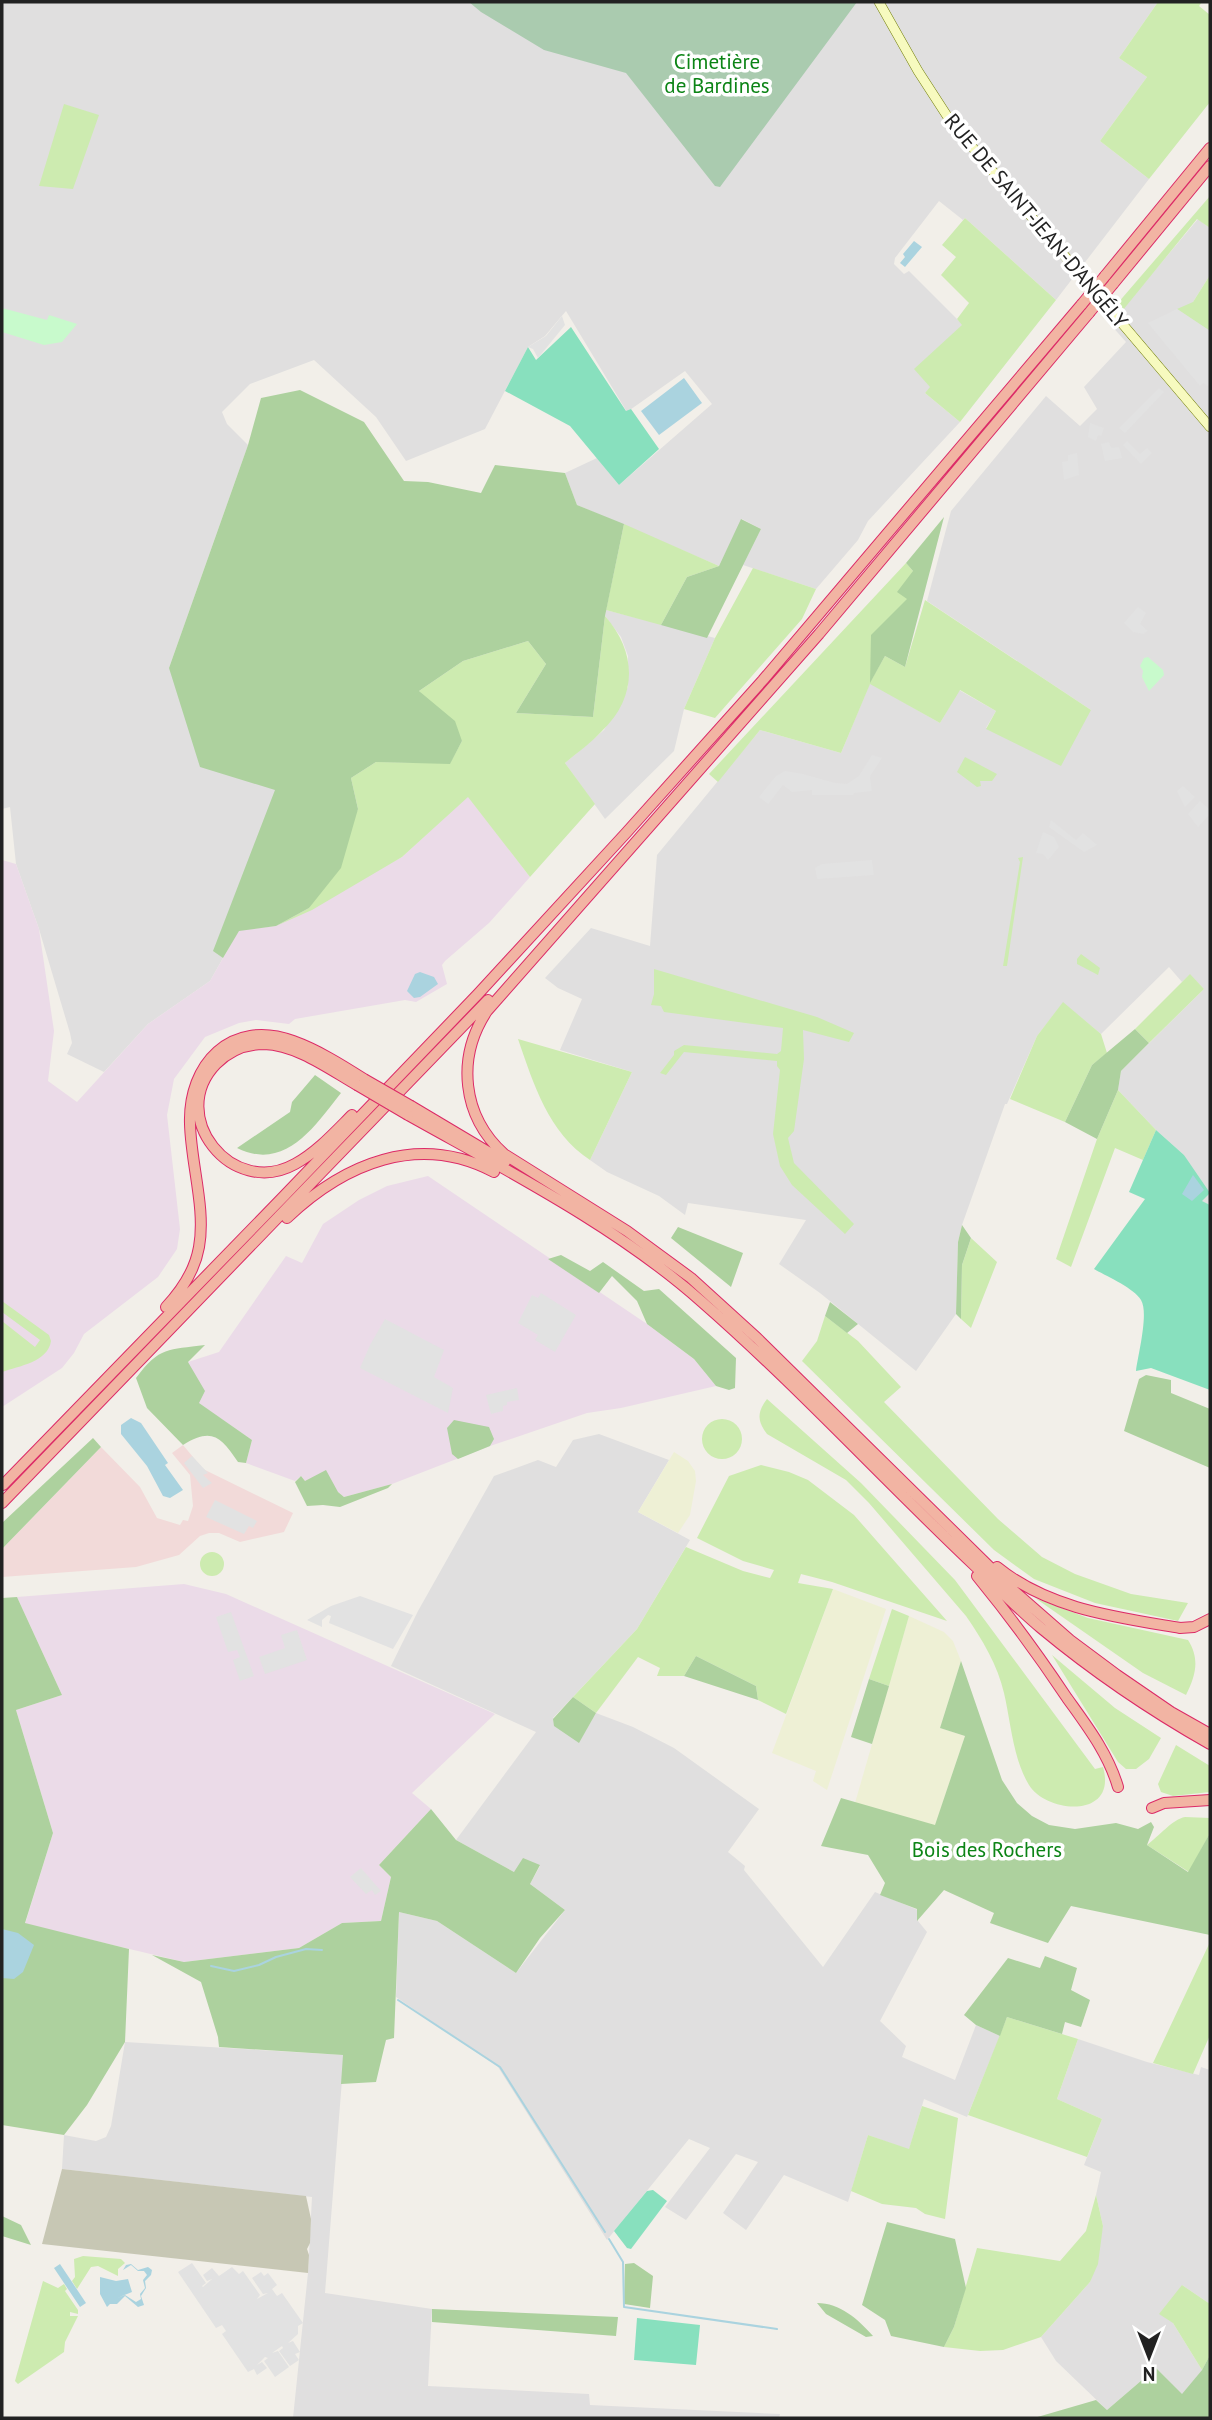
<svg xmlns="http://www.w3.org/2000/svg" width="1212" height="2420" viewBox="0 0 1212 2420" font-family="'PT Sans',sans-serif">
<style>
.residential{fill:#e0dfdf}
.commercial{fill:#f2dad9}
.industrial{fill:#ebdbe8}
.construction{fill:#c7c7b4}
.farmland{fill:#eef0d5}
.grass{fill:#cdebb0}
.forest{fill:#add19e}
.cemetery{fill:#aacbaf}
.park{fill:#c8facc}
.pitch{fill:#88e0be}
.parking{fill:#e2e2e2}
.water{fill:#aad3df}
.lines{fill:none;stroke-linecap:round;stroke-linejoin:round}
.stream{stroke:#aad3df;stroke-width:2}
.secondary-casing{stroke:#707d05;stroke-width:10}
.trunk-casing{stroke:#dc2a67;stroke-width:12}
.secondary{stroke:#f7fabf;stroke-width:9}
.trunk{stroke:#f2b4a3;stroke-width:10}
.trunk-bridge-casing{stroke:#dc2a67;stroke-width:12;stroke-linecap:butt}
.trunk-bridge{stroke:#f2b4a3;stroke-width:10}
.labels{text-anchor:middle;stroke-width:7;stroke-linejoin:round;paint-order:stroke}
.park-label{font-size:21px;fill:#0c8416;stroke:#fff}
.street-label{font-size:21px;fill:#222;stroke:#fff}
</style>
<rect width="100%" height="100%" fill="#f2efe9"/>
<path class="residential" d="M 2,2 L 1158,2 L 1119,58 L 1147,77 L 1100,141 L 1149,179 L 1056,300 L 965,218 L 963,220 L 939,201 L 895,258 L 894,264 L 904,274 L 909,271 L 963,325 L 931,387 L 925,393 L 960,422 L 868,521 L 858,540 L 816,589 L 743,565 L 761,529 L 742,519 L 719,566 L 577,505 L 565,473 L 597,458 L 619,485 L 712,404 L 685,371 L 627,412 L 566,311 L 545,336 L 528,347 L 485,429 L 406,461 L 376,417 L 314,360 L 250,384 L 222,412 L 227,424 L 248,445 L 169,668 L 276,790 L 214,950 L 223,958 L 210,981 L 148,1024 L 104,1072 L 67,1054 L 72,1043 L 70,1033 L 39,929 L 16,864 L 10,807 L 2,809 Z
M 1198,219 L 1210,228 L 1210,275 L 1193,302 L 1210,331 L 1210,1205 L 1201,1201 L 1195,1174 L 1184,1155 L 1156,1130 L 1118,1090 L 1121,1071 L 1204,989 L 1190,975 L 1182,982 L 1169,967 L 1101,1034 L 1063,1003 L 1037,1036 L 1007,1104 L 1005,1104 L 962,1225 L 958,1242 L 956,1314 L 916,1371 L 820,1293 L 779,1264 L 806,1220 L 688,1203 L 685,1215 L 659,1196 L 607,1172 L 590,1160 L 632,1072 L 560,1050 L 582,999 L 558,988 L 545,978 L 591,928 L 650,946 L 657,855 L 760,730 L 841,753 L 870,683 L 940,723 L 959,690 L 996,711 L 986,728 L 1091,710 L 927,601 L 951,511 L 1046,396 L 1080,426 L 1097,409 L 1084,387 L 1126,342 L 1110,324 Z
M 606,610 L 715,638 L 684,709 L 674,751 L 605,819 L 565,763 L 604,730 L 628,687 L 628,656 L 621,637 L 605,616 Z
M 599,1434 L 669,1460 L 638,1512 L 690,1540 L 637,1629 L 553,1718 L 579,1742 L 596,1713 L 633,1727 L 674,1748 L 759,1809 L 728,1852 L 745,1866 L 744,1870 L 823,1967 L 875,1892 L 918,1910 L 918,1921 L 927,1932 L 880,2021 L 906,2046 L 902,2057 L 955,2080 L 976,2025 L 1000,2036 L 967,2117 L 924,2099 L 909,2150 L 868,2135 L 848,2202 L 784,2175 L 746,2230 L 723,2213 L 758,2162 L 736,2154 L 686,2220 L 665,2207 L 710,2148 L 689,2139 L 607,2240 L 498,2067 L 396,1997 L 399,1912 L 437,1921 L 516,1973 L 565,1910 L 530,1884 L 540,1866 L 514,1872 L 456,1840 L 536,1732 L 391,1666 L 418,1611 L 494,1476 L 538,1460 L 556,1467 L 573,1440 Z
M 1078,2039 L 1147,2062 L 1199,2075 L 1201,2067 L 1210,2070 L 1210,2304 L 1182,2285 L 1173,2323 L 1202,2370 L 1182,2395 L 1156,2368 L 1107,2410 L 1056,2361 L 1041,2337 L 1090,2282 L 1103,2226 L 1096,2195 L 1101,2172 L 1084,2165 L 1102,2119 L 1057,2099 Z
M 125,2042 L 344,2055 L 325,2293 L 432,2309 L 428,2386 L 589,2394 L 590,2405 L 780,2414 L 779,2418 L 293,2418 L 308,2273 L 312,2197 L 62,2169 L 64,2135 L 96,2141 L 106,2137 L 111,2126 Z"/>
<path class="commercial" d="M 183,1445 L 203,1469 L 293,1513 L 284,1532 L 240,1542 L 219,1533 L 209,1533 L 200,1536 L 179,1555 L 136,1567 L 2,1577 L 2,1549 L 101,1447 L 140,1487 L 157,1518 L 180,1525 L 183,1520 L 188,1521 L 193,1506 L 190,1475 L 172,1453 Z"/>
<path class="industrial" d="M 468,796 L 530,877 L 489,923 L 445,961 L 442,965 L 447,984 L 416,1002 L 405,1000 L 295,1019 L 289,1024 L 256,1020 L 239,1023 L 205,1037 L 174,1079 L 167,1115 L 180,1229 L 177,1249 L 158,1277 L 84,1334 L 74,1353 L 62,1368 L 2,1407 L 2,860 L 16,864 L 39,929 L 54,1031 L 48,1081 L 77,1102 L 148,1024 L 210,981 L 239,930 L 276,926 L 402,857 Z
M 428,1176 L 647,1324 L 694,1359 L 716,1386 L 621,1408 L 587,1413 L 490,1446 L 392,1484 L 344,1497 L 338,1492 L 305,1481 L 301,1476 L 295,1481 L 246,1463 L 252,1440 L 198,1403 L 188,1362 L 219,1352 L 286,1256 L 302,1263 L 323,1224 L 359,1200 L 387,1186 Z
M 184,1584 L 226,1594 L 495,1714 L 412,1793 L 431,1809 L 379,1865 L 391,1877 L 381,1921 L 342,1923 L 299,1948 L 184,1962 L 25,1924 L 53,1833 L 16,1710 L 62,1695 L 17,1597 Z"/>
<path class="construction" d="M 62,2169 L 306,2196 L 311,2219 L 310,2243 L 307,2249 L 309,2255 L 308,2273 L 42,2244 Z"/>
<path class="farmland" d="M 674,1452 L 688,1461 L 695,1471 L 696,1481 L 690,1515 L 678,1533 L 638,1512 Z
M 833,1589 L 886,1609 L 827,1790 L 813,1781 L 816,1771 L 772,1753 Z
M 909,1616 L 944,1632 L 953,1641 L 961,1661 L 940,1728 L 965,1736 L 935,1826 L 855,1803 Z"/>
<path class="grass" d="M 1158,2 L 1202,2 L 1199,6 L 1210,15 L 1210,102 L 1149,179 L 1100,141 L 1147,77 L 1119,58 Z
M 64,104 L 99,115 L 73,189 L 39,186 Z
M 1210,196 L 1210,228 L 1197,219 L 1123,310 L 1117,304 Z
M 965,218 L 1056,300 L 960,422 L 925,393 L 930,387 L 914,369 L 962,325 L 957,319 L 969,303 L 941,275 L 956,257 L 942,245 Z
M 1210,275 L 1210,331 L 1177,309 L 1193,302 Z
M 624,524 L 719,566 L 687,577 L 661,625 L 606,610 Z
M 906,563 L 913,571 L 908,598 L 870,682 L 885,656 L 905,667 L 925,600 L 1091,710 L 1061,766 L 986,729 L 996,711 L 960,690 L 940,723 L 870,684 L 841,753 L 760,730 L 718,782 L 709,774 Z
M 753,568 L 816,589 L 802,619 L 715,718 L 684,709 L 715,638 Z
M 605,616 C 637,652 638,697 602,731 C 591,743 578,752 565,763 L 595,804 L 530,877 L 468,797 L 402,857 L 312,910 L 276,926 L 309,908 L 358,809 L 351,778 L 376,762 L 450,763 L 462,741 L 419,691 L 463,661 L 528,641 L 546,664 L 516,713 L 593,717 Z
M 965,757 L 997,774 L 992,781 L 980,781 L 981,786 L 977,787 L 957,772 Z
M 1023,857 L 1007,966 L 1003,966 L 1020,862 L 1018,858 Z
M 1081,954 L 1100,968 L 1098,975 L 1077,964 L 1077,959 Z
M 654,969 L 817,1017 L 854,1033 L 849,1042 L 803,1030 L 804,1059 L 794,1131 L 788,1138 L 794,1163 L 854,1224 L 845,1234 L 792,1185 L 780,1166 L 773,1134 L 780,1070 L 777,1066 L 777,1061 L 684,1052 L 666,1075 L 660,1073 L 674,1055 L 674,1051 L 684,1045 L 777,1054 L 781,1051 L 783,1028 L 664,1012 L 661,1006 L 651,1005 L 654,994 Z
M 1190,974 L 1204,989 L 1149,1043 L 1135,1029 Z
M 1063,1002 L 1101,1034 L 1107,1053 L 1092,1065 L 1065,1122 L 1010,1099 L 1037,1036 Z
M 518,1039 L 632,1072 L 590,1160 C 548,1132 534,1085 518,1039 Z
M 1118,1090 L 1156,1130 L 1143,1160 L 1115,1148 L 1071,1267 L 1056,1259 L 1097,1139 Z
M 971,1238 L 997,1262 L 971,1328 L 961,1319 L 962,1265 Z
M 2,1301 L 49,1335 L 51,1341 C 48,1362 19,1366 2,1372 L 2,1321 L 35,1347 L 40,1340 L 2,1312 Z
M 825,1316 L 858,1341 L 901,1387 L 884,1402 L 998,1519 L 1042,1557 L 1075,1574 L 1131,1594 L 1188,1603 L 1178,1621 L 1095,1603 L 1034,1579 L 994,1550 L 802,1361 L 817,1341 Z
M 767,1399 L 861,1483 L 955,1580 L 1095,1769 L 1103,1767 C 1118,1819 1047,1814 1029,1785 C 1013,1759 1011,1723 1004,1693 C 998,1666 982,1639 966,1616 L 869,1503 L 846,1480 L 767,1434 C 757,1421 757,1412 767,1399 Z
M702 1439a20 20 0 1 1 40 0a20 20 0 1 1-40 0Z
M 761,1465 L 789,1472 L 808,1480 L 854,1515 L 947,1621 L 832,1582 L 801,1574 L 798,1583 L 833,1589 L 786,1714 L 758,1700 L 756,1686 L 696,1656 L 684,1676 L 657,1676 L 660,1668 L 638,1657 L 596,1713 L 573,1697 L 637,1629 L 686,1547 L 743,1571 L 770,1578 L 774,1570 L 743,1561 L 697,1538 L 729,1476 Z
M200 1564a12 12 0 1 1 24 0a12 12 0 1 1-24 0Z
M 1035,1598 L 1088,1618 L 1188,1640 C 1200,1659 1196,1675 1186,1695 L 1143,1673 Z
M 892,1609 L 909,1616 L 889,1686 L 869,1679 Z
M 1052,1655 L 1115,1708 L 1161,1738 L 1149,1759 L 1136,1769 L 1126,1769 L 1118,1762 Z
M 1176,1745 L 1210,1766 L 1210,1792 L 1173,1796 L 1161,1792 L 1158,1784 Z
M 1185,1817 L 1210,1818 L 1210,1833 L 1189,1872 L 1147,1845 C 1159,1836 1173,1819 1185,1817 Z
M 1210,1942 L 1210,2035 L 1193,2074 L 1153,2063 Z
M 1007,2017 L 1078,2039 L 1057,2099 L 1102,2119 L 1087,2157 L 968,2115 Z
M 922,2106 L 958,2118 L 945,2219 L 925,2214 L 916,2208 L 882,2204 L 851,2191 L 868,2135 L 909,2149 Z
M 1096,2195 L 1103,2226 L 1098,2264 L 1090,2282 L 1041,2337 L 1003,2350 L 980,2351 L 944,2347 L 954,2327 L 977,2248 L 1060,2261 L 1086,2231 Z
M 83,2256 L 121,2259 L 125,2263 L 118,2269 L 118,2276 L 98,2266 L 91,2267 L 77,2289 L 72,2281 L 75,2277 L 74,2259 Z
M 43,2281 L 58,2288 L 64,2284 L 67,2289 L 65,2291 L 78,2310 L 78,2314 L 70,2312 L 70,2316 L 78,2316 L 65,2342 L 64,2352 L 18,2384 L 15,2381 Z
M 1182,2285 L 1210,2304 L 1210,2355 L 1202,2370 L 1173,2323 L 1159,2314 Z"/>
<path class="forest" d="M 300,390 L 364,422 L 404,481 L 428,482 L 481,493 L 495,465 L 565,473 L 577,505 L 624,524 L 605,616 L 593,717 L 516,713 L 546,664 L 528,641 L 463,661 L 419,691 L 455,721 L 462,741 L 450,764 L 376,762 L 351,778 L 358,809 L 341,868 L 309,908 L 276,926 L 239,931 L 223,958 L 213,951 L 275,790 L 200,767 L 169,668 L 248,445 L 261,398 Z
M 944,517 L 905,667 L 885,656 L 870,683 L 871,635 L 907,599 L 897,592 L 913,571 L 906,563 Z
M 741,519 L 761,529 L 707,638 L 661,625 L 687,577 L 719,566 Z
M 1135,1029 L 1149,1043 L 1121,1071 L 1118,1090 L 1097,1139 L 1065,1122 L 1092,1065 Z
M 315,1075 L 341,1093 C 315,1126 285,1172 237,1148 L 290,1112 L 292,1102 Z
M 962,1225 L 971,1238 L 962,1265 L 961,1319 L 956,1314 L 958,1242 Z
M 678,1227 L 743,1253 L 731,1287 L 671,1238 Z
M 561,1255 L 590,1271 L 603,1262 L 644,1291 L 659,1289 L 736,1358 L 735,1388 L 729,1390 L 716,1386 L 694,1359 L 647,1324 L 637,1301 L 612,1276 L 599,1293 L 548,1259 Z
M 830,1302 L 858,1324 L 847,1333 L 825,1316 Z
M 205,1345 L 188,1362 L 205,1391 L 199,1403 L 252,1440 L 246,1463 L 238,1462 C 221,1437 212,1427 183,1445 L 147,1408 L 136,1378 C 160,1346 168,1350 205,1345 Z
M 1146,1375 L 1171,1380 L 1171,1393 L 1210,1409 L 1210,1468 L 1124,1431 L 1139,1379 Z
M 454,1420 L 489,1427 L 494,1439 L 490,1446 L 458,1459 L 452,1454 L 447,1428 Z
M 93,1438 L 101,1447 L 2,1549 L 2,1523 Z
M 326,1470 L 338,1492 L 344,1497 L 392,1484 L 388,1488 L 340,1507 L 323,1505 L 307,1506 L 295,1482 L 301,1476 L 305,1481 Z
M 17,1597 L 62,1695 L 16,1710 L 53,1833 L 25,1923 L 129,1949 L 125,2042 L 87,2105 L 64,2135 L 2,2125 L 2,1598 Z
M 696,1656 L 756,1686 L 758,1700 L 684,1676 Z
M 961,1661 L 1002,1780 L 1017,1803 L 1032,1816 L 1049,1825 L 1075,1829 L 1116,1823 L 1138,1829 L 1151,1822 L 1154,1827 L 1147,1845 L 1188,1872 L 1210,1833 L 1210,1935 L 1071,1906 L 1048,1943 L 990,1923 L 994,1913 L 944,1890 L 917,1921 L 917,1909 L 880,1895 L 885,1883 L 868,1855 L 821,1846 L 841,1798 L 935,1825 L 965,1736 L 940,1728 Z
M 869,1679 L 889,1686 L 872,1744 L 851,1737 Z
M 573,1697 L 596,1713 L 579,1743 L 554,1726 L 553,1719 Z
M 431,1809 L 456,1840 L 514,1872 L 523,1858 L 540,1865 L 530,1884 L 565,1910 L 540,1938 L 516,1973 L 437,1921 L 399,1912 L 394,2038 L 386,2040 L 376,2082 L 341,2084 L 343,2055 L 219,2047 L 218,2037 L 201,1982 L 152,1955 L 184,1962 L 299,1948 L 342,1923 L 381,1921 L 391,1877 L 379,1865 Z
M 1045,1956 L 1077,1968 L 1071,1990 L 1090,2000 L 1081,2027 L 1065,2022 L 1062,2034 L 1007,2017 L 1000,2036 L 976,2025 L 964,2015 L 1008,1958 L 1040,1968 Z
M 2,2216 L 21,2225 L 31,2245 L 2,2236 Z
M 887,2222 L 955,2239 L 966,2288 L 954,2327 L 944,2347 L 891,2336 L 885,2320 L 862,2305 Z
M 634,2263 L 653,2276 L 650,2308 L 624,2304 L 625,2264 Z
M 817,2303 C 840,2303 858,2319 873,2336 L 866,2337 L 826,2314 Z
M 432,2309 L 618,2317 L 616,2336 L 432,2322 Z
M 1210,2355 L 1210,2418 L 1034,2418 L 1096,2400 L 1107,2410 L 1156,2368 L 1182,2394 L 1202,2370 Z"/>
<path class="cemetery" d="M 469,2 L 857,2 L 720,187 L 715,186 L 626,73 L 544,50 L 481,12 Z"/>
<path class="park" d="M 2,308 L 47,320 L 49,315 L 77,324 L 62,342 L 44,345 L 2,332 Z
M 1148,657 L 1163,670 L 1164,675 L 1149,691 L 1142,677 L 1143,671 L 1140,666 L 1144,658 Z"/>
<path class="pitch" d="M 571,327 L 626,411 L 631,409 L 659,449 L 619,485 L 570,426 L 505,391 L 528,347 L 536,360 Z
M 1156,1130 L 1184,1155 L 1210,1193 L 1202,1201 L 1210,1205 L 1210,1390 L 1151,1368 L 1136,1371 C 1138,1355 1149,1313 1141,1300 C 1134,1288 1106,1276 1094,1269 L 1145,1199 L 1129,1192 Z
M 653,2190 L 667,2201 L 631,2249 L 627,2248 L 614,2231 L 647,2191 Z
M 637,2318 L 700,2325 L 696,2365 L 634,2360 Z"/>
<path class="parking" d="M 1177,309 L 1210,331 L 1210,382 L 1208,386 L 1203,383 L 1200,386 L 1148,323 Z
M 562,316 L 565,325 L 538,358 L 533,349 L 528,347 L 546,336 Z
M 1159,388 L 1164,392 L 1125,433 L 1119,428 Z
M 1090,423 L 1104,428 L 1101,436 L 1098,435 L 1096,441 L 1088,437 Z
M 1127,441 L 1140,454 L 1147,448 L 1152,453 L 1141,464 L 1123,445 Z
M 1109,442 L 1111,448 L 1119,447 L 1122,458 L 1105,461 L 1101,444 Z
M 1077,453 L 1079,475 L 1064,480 L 1062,462 L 1068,461 L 1068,455 Z
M 1138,607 L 1146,613 L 1140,624 L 1148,631 L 1143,634 L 1133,632 L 1124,623 Z
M 872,755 L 882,758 L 870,776 L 872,791 L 854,793 L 853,795 L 812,795 L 812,790 L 792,792 L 783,785 L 768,804 L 759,797 L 776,776 L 785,771 L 803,774 L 835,783 L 847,784 L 859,776 Z
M 1183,786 L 1195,797 L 1185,807 L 1177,791 Z
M 1200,801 L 1210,810 L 1210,814 L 1198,827 L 1188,814 Z
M 1051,820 L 1076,840 L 1083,833 L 1097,845 L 1084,852 L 1049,827 Z
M 1043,832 L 1054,837 L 1059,847 L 1048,860 L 1043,854 L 1036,853 Z
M 872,860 L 874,875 L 817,879 L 815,868 L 822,864 Z
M 541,1293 L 576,1315 L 555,1352 L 535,1340 L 538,1335 L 518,1323 L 532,1295 L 538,1298 Z
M 385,1319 L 444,1350 L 434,1377 L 453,1388 L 448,1413 L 360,1368 L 370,1345 Z
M 517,1388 L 519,1400 L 507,1402 L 507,1405 L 503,1406 L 503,1411 L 491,1414 L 486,1395 Z
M 192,1456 L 208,1473 L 203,1475 L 212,1483 L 203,1488 L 184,1463 Z
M 215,1500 L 257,1521 L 253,1528 L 249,1526 L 244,1534 L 206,1517 Z
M 360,1596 L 413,1615 L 393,1649 L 329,1623 L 331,1616 L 328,1615 L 322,1620 L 322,1627 L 307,1620 L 331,1606 Z
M 231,1612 L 254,1676 L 240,1681 L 233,1660 L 240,1657 L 237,1650 L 228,1652 L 216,1617 Z
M 297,1630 L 307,1660 L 265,1674 L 259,1657 L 285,1648 L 281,1635 Z
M 361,1868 L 381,1891 L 375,1895 L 372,1890 L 366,1894 L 350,1877 Z
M 192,2263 L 206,2283 L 202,2286 L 203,2287 L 212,2279 L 207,2281 L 203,2275 L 212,2268 L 219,2276 L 232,2267 L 239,2274 L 243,2271 L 260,2295 L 257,2299 L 268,2293 L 263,2294 L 252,2278 L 261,2272 L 264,2276 L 268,2273 L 277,2285 L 272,2289 L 277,2296 L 282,2293 L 303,2323 L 298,2326 L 298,2334 L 288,2343 L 293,2341 L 300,2352 L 295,2354 L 299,2360 L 290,2366 L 279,2351 L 283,2348 L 282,2346 L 272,2353 L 278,2351 L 289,2367 L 275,2377 L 264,2361 L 268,2358 L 265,2357 L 257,2365 L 262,2362 L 267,2368 L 257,2375 L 254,2369 L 248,2372 L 222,2334 L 226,2331 L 222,2325 L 216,2328 L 178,2272 Z"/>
<path class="water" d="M 914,241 L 922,247 L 905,267 L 900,263 L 905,257 L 903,254 Z
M 684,378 L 702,403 L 659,435 L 641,411 Z
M 420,972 L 434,977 L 438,984 L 420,997 L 414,998 L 407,991 L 415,974 Z
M 1193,1175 L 1204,1190 L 1192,1201 L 1182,1194 Z
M 131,1418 L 141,1423 L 168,1463 L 165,1465 L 183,1490 L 170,1498 L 163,1496 L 147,1466 L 121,1434 L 121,1425 Z
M 2,1929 L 18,1933 L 34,1945 L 23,1972 L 14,1979 L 2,1978 Z
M 60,2264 L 86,2303 L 80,2307 L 54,2268 Z
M 131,2264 L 138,2270 L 148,2267 L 152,2270 L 151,2275 L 145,2281 L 146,2288 L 141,2296 L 144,2305 L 138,2307 L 125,2296 L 117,2304 L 110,2304 L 107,2307 L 100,2294 L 100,2277 L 116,2281 L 128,2279 L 132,2292 L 117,2298 L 125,2295 L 136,2302 L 141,2299 L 140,2294 L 145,2288 L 143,2280 L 147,2275 L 144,2271 L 138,2271 L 131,2265 L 123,2270 L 126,2265 Z"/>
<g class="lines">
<path class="stream" d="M 211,1966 L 234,1971 L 259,1965 L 276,1957 L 306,1949 L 322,1950
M 398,2000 L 500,2067 L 605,2232
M 609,2239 L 623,2262 L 624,2307 L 777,2329"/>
<defs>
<path id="secondary" d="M 879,2 L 918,71 L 951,122 L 1210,427"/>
<path id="trunk" d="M 1105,276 L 1210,148
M 1113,284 L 1210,166
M 1089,313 L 819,634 L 487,1011 C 456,1058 462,1116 504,1154 L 627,1231 L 691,1278 L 757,1338 L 1014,1591 L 1070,1640 L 1117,1675 L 1171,1712 L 1210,1734
M 411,1106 L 505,1162
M 352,1115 C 335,1132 317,1152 295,1164 C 232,1199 166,1116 216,1064 C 229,1051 246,1044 264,1044 C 297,1045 329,1069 357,1085
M 408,1115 C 506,1170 618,1227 702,1302 C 797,1385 883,1479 975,1566 C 997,1587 1018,1609 1041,1628 C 1094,1672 1150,1710 1210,1744
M 287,1218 C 344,1164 418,1132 494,1172
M 166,1307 C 181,1291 195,1270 199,1247 C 206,1209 191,1164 190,1124 C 188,1064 231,1018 293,1041 C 318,1050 342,1065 364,1079
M 3,1485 L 284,1196 L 478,994 L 626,833 L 763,680 L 1082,304
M 2,1503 L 488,1000
M 997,1567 C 1049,1609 1115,1617 1180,1628 L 1194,1627 L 1210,1619
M 977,1576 C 1009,1615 1039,1656 1067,1698 C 1087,1726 1108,1753 1118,1787
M 1152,1808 L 1164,1803 L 1210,1800"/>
</defs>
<use href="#secondary" class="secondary-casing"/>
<use href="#trunk" class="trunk-casing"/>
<use href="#secondary" class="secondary"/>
<use href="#trunk" class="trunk"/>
<defs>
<path id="trunk-bridge" d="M 1082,304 L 1105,276
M 1089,313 L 1113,284
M 364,1079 L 411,1106
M 357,1085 L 408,1115"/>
</defs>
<use href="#trunk-bridge" class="trunk-bridge-casing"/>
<use href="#trunk-bridge" class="trunk-bridge"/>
</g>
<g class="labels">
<g class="park-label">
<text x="717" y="69">Cimetière<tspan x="717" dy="24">de Bardines</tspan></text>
<text x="987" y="1857">Bois des Rochers</text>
</g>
<g class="street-label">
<text transform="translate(1036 221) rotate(50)" y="7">RUE DE SAINT-JEAN-D'ANGÉLY</text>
</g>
</g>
<rect width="1212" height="2420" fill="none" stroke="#222222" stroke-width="7"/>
<g transform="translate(1149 2357) rotate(180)" stroke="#ffffff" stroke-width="5" paint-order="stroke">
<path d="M0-5L12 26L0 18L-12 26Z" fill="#222222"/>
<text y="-10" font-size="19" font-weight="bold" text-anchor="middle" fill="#222222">N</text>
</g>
</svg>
